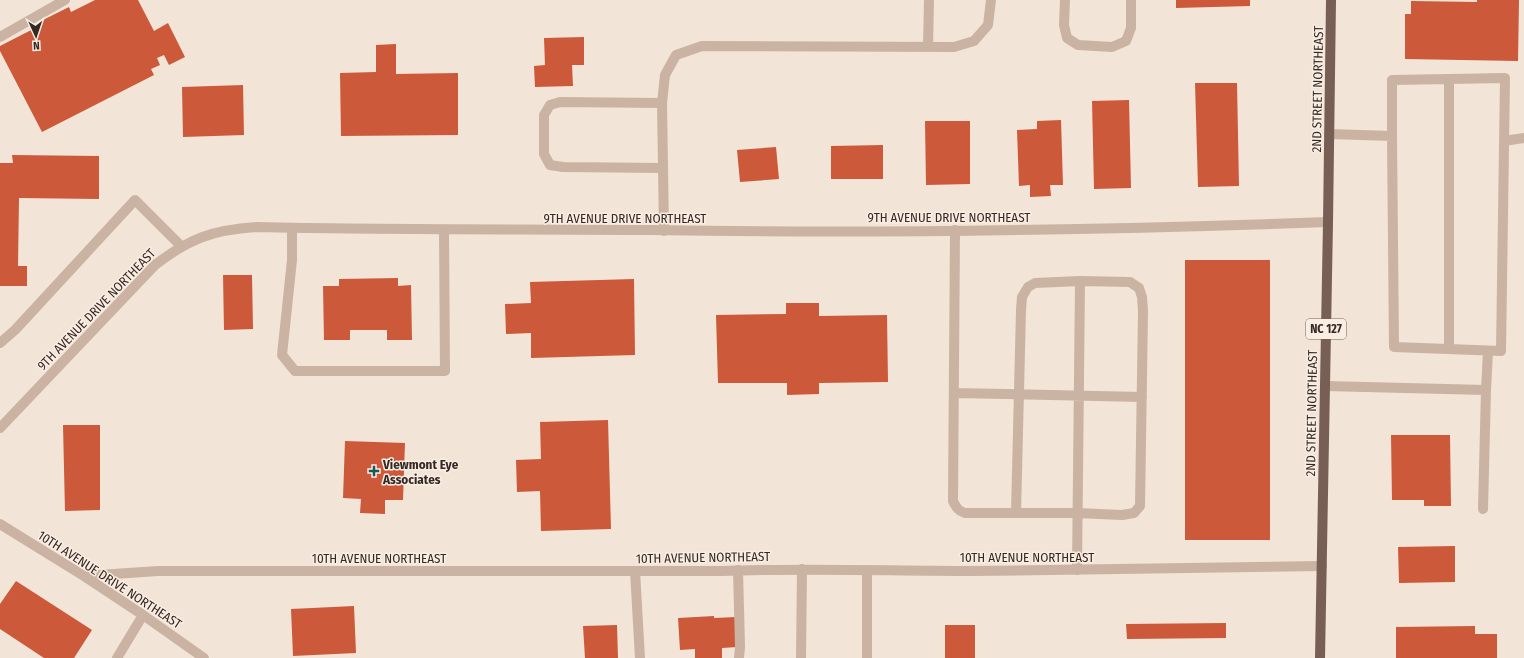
<svg xmlns="http://www.w3.org/2000/svg" width="1524" height="658" viewBox="0 0 1524 658" font-family="'Fira Sans Condensed',sans-serif">
<style>
.building{fill:#cc593a}
.lines{fill:none;stroke-linecap:round;stroke-linejoin:round}
.lane{stroke:#cab3a2;stroke-width:10}
.street{stroke:#cab3a2;stroke-width:10}
.primary{stroke:#775f55;stroke-width:10}
.poi-dot{fill:#195658;stroke:#faeee3;stroke-width:1.5}
.labels{text-anchor:middle;stroke-width:3;stroke-linejoin:round;paint-order:stroke}
.shield{fill:#faeee3;stroke:#70645e;stroke-width:1}
.shield-label{font-size:12px;font-weight:bold;fill:#352925}
.street-label{font-size:13px;fill:#352925;stroke:#faeee3}
.poi-label{font-size:13px;font-weight:bold;fill:#352925;stroke:#faeee3;text-anchor:start}
</style>
<rect width="100%" height="100%" fill="#f2e4d7"/>
<path class="building" d="M 95,0 L 138,0 L 154,31 L 168,23 L 185,57 L 169,65 L 164,55 L 157,58 L 160,65 L 151,69 L 154,75 L 42,132 L 0,51 L 0,46 L 41,25 L 39,22 L 69,7 L 71,12 Z
M 1176,0 L 1250,0 L 1250,6 L 1176,8 Z
M 1477,0 L 1519,0 L 1518,61 L 1405,59 L 1405,14 L 1411,14 L 1411,1 L 1477,2 Z
M 584,37 L 584,65 L 572,65 L 573,86 L 535,87 L 534,66 L 545,65 L 544,38 Z
M 396,44 L 396,74 L 458,73 L 458,135 L 341,136 L 340,73 L 376,72 L 376,45 Z
M 1195,83 L 1237,83 L 1239,186 L 1198,187 Z
M 243,85 L 244,135 L 183,137 L 182,87 Z
M 1129,100 L 1131,188 L 1094,189 L 1092,101 Z
M 1061,120 L 1063,185 L 1050,185 L 1051,196 L 1030,197 L 1030,185 L 1019,186 L 1017,130 L 1037,129 L 1037,121 Z
M 925,121 L 970,121 L 970,184 L 926,185 Z
M 883,145 L 883,179 L 831,179 L 831,146 Z
M 776,147 L 779,179 L 740,182 L 737,150 Z
M 12,155 L 99,156 L 99,199 L 19,198 L 18,266 L 27,266 L 27,286 L 0,286 L 0,163 L 13,163 Z
M 1185,260 L 1270,260 L 1270,540 L 1185,540 Z
M 223,275 L 252,275 L 253,329 L 224,330 Z
M 398,278 L 398,286 L 411,285 L 412,340 L 387,340 L 387,330 L 350,330 L 350,340 L 324,340 L 323,286 L 339,286 L 339,279 Z
M 634,279 L 635,355 L 531,358 L 531,333 L 506,334 L 505,304 L 531,303 L 530,282 Z
M 786,303 L 819,303 L 819,316 L 887,315 L 888,382 L 819,383 L 819,394 L 787,395 L 787,383 L 718,383 L 716,315 L 786,314 Z
M 608,420 L 611,529 L 541,531 L 540,491 L 517,492 L 516,460 L 541,459 L 540,422 Z
M 63,425 L 100,425 L 100,510 L 65,511 Z
M 1391,435 L 1450,435 L 1451,506 L 1424,506 L 1424,500 L 1392,500 Z
M 345,441 L 405,443 L 403,500 L 385,500 L 385,514 L 360,513 L 361,499 L 343,498 Z
M 1455,546 L 1455,582 L 1399,583 L 1398,547 Z
M 16,581 L 92,630 L 74,658 L 44,658 L 0,629 L 0,604 Z
M 354,606 L 356,653 L 293,656 L 291,609 Z
M 714,616 L 714,618 L 736,617 L 737,647 L 722,648 L 722,658 L 695,658 L 695,649 L 680,650 L 678,618 Z
M 1226,623 L 1226,638 L 1127,639 L 1126,624 Z
M 617,625 L 618,658 L 585,658 L 583,626 Z
M 945,625 L 975,625 L 975,658 L 945,658 Z
M 1475,626 L 1475,634 L 1497,634 L 1497,658 L 1396,658 L 1396,627 Z"/>
<g class="lines">
<path class="lane" d="M 1065,0 L 1064,25 L 1067,38 L 1078,45 L 1112,47 L 1126,41 L 1131,28 L 1131,0
M 0,37 L 65,0
M 928,47 L 929,0
M 662,103 L 560,102 L 550,105 L 544,115 L 544,154 L 550,165 L 563,167 L 663,168
M 1329,134 L 1392,136 L 1394,347 L 1501,351 L 1505,78 L 1392,80 L 1392,136
M 1504,141 L 1524,138
M 292,228 L 292,260 L 282,355 L 295,371 L 445,371 L 444,230
M 955,230 L 953,501 C 956,507 958,511 965,513 L 1077,513 L 1122,515 L 1134,513 L 1140,506 L 1143,311 L 1142,297 L 1139,288 L 1130,282 L 1080,281 C 1079,377 1078,474 1077,570
M 664,231 L 662,103 L 665,75 L 676,55 L 702,46 L 954,47 L 974,41 L 988,25 L 991,0
M 0,343 L 15,330 L 135,200 L 181,246
M 1449,349 L 1449,79
M 1325,386 L 1486,390 L 1483,509
M 1486,390 L 1488,351
M 954,393 L 1142,397
M 1016,513 L 1021,310 L 1022,297 L 1028,287 L 1035,283 L 1080,281
M 738,570 L 740,647 L 739,658
M 635,571 L 640,658
M 801,658 L 802,569
M 867,658 L 867,570"/>
<path class="street" d="M 0,428 L 155,265 C 190,238 213,230 257,227 C 388,230 519,229 650,230 C 876,234 1102,230 1328,222
M 0,524 L 84,576 L 143,615 L 204,658
M 84,576 L 158,571 L 722,571 C 806,568 890,571 975,571 C 1090,570 1206,568 1322,566
M 117,658 L 143,615"/>
<path class="primary" d="M 1320,658 L 1328,222 L 1331,0"/>
</g>
<path class="poi-dot" d="M372 465h4v4h4v4h-4v4h-4v-4h-4v-4h4z"/>
<g class="labels">
<rect class="shield" x="1306" y="319" width="40" height="20" rx="3"/>
<g class="shield-label">
<text x="1326" y="333">NC 127</text>
</g>
<g class="street-label">
<text transform="translate(1317 89) rotate(-89)" y="5">2ND STREET NORTHEAST</text>
<text x="949" y="222">9TH AVENUE DRIVE NORTHEAST</text>
<text x="625" y="223">9TH AVENUE DRIVE NORTHEAST</text>
<text transform="translate(96 309) rotate(-46)" y="5">9TH AVENUE DRIVE NORTHEAST</text>
<text transform="translate(1311 413) rotate(-89)" y="5">2ND STREET NORTHEAST</text>
<text transform="translate(703 557) rotate(-1)" y="5">10TH AVENUE NORTHEAST</text>
<text x="1027" y="562">10TH AVENUE NORTHEAST</text>
<text x="379" y="563">10TH AVENUE NORTHEAST</text>
<text transform="translate(110 579) rotate(33)" y="5">10TH AVENUE DRIVE NORTHEAST</text>
</g>
<g class="poi-label">
<text x="383" y="469">Viewmont Eye<tspan x="383" dy="15">Associates</tspan></text>
</g>
</g>
<g transform="translate(36 36) rotate(177)" stroke="#faeee3" stroke-width="3" paint-order="stroke">
<path d="M0-3L7 15L0 10L-7 15Z" fill="#352925"/>
<text y="-6" font-size="11" font-weight="bold" text-anchor="middle" fill="#352925">N</text>
</g>
</svg>
